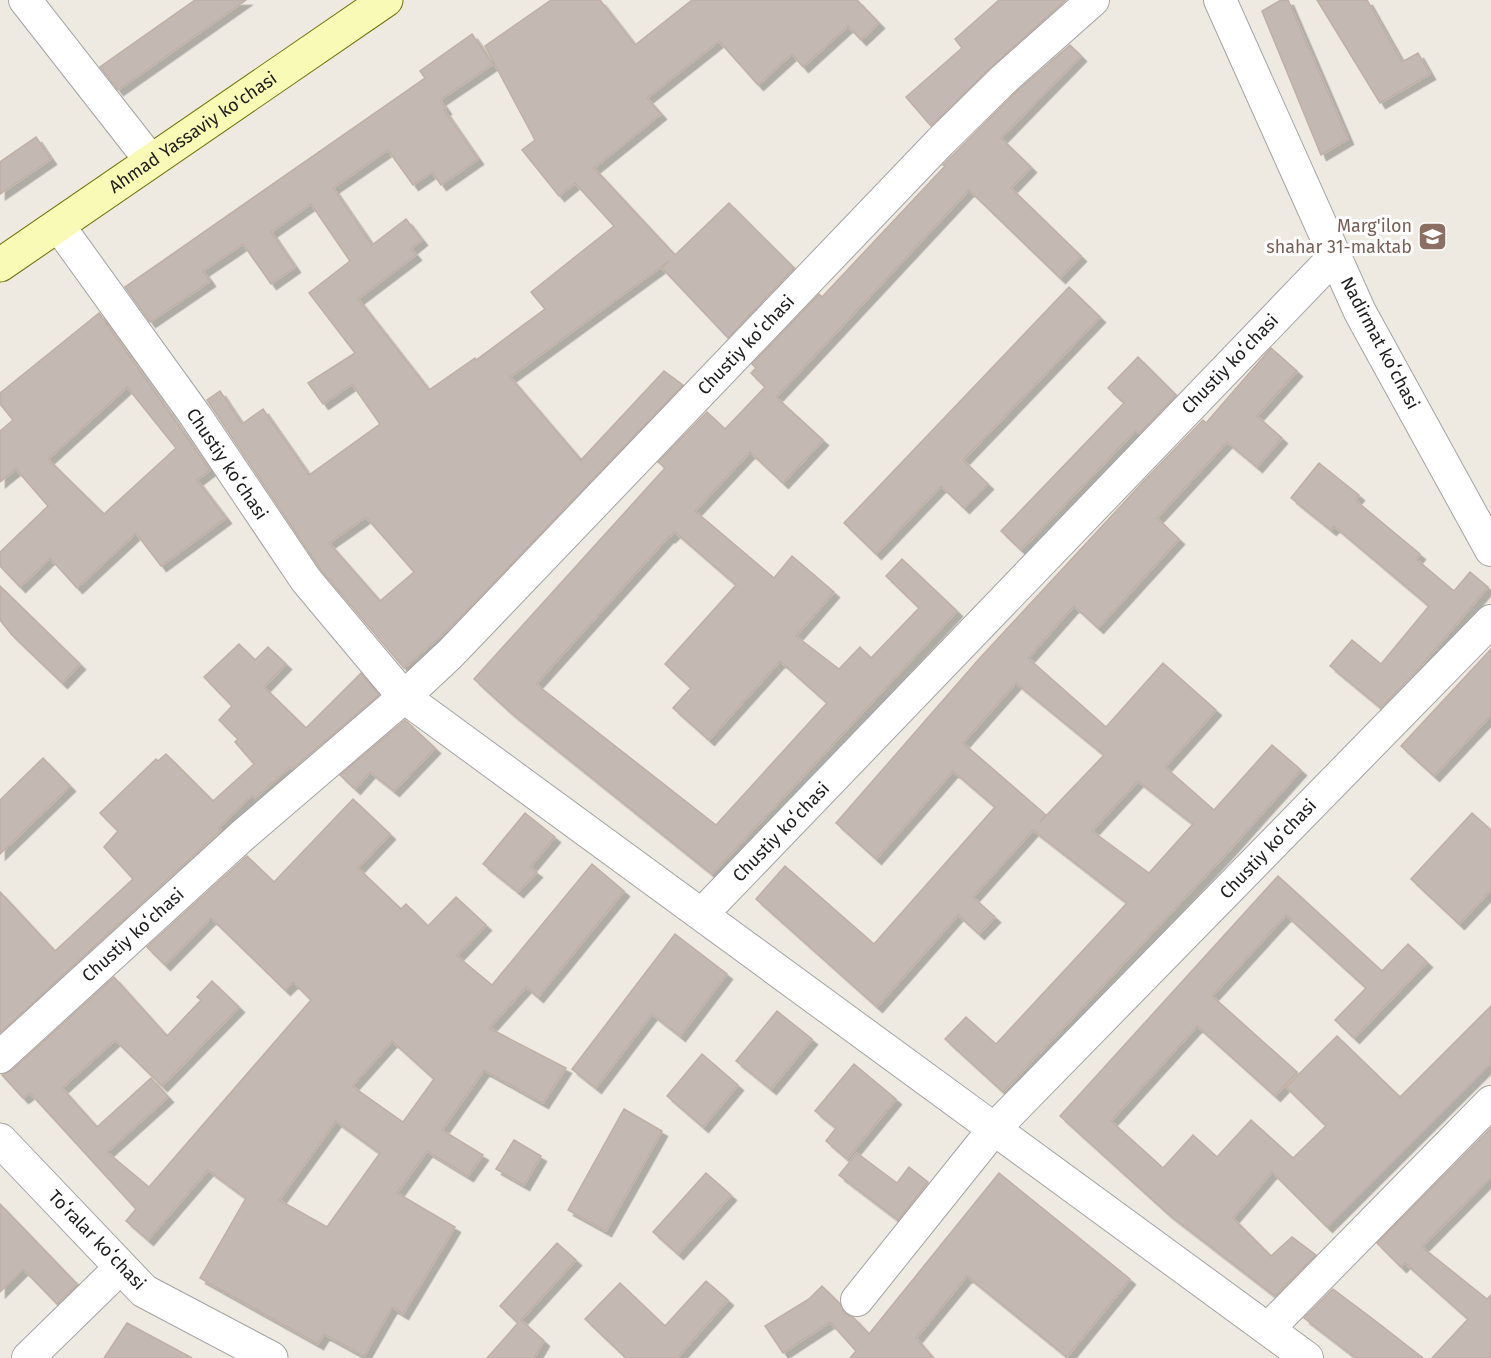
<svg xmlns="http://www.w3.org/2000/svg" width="1491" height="1358" viewBox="0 0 1491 1358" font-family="'Fira Sans',sans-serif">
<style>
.building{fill:#c3b9b2;stroke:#c0afa5;stroke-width:1.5;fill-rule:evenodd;filter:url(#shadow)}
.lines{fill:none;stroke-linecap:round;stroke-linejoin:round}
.minor-casing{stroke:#a4a4a4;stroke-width:34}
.tertiary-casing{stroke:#a4a4a4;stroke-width:35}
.secondary-casing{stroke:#6b7304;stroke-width:35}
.minor{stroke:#fff;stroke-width:32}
.tertiary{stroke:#fff;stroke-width:33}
.secondary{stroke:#f9fab5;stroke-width:33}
.labels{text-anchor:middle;stroke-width:6;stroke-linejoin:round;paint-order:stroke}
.street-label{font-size:18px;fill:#1d1d1d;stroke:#fff}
.education-label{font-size:18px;fill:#785e54;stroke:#fff;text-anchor:end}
</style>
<defs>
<filter id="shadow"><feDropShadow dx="5.5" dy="5.5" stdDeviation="0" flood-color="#0004"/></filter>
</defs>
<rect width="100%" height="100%" fill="#eeeae2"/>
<path class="building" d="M 195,0 L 246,0 L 118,90 L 100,67 Z
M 551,0 L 600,0 L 635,45 L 692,0 L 857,0 L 879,23 L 861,40 L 848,26 L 803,67 L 792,54 L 758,85 L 719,41 L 647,98 L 661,114 L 594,168 L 675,255 L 729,203 L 794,268 L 728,338 L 662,268 L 669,261 L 510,377 L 581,460 L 664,371 L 683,385 L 453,625 L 404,668 L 320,569 L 207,400 L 220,391 L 242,424 L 263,409 L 309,475 L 380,424 L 352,384 L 323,404 L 308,383 L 355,353 L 309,293 L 350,261 L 311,204 L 271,232 L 295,267 L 271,284 L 243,244 L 203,271 L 210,281 L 150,322 L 125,287 L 425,78 L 420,71 L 472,34 L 493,64 L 440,100 L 446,109 L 444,110 L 478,159 L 441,185 L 432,172 L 413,185 L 388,150 L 333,188 L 372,245 L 406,219 L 422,240 L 411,249 L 416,255 L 358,299 L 429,390 L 475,358 L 476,360 L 545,309 L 531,292 L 614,226 L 575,183 L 559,196 L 522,150 L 535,140 L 485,46 ZM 366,517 L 414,572 L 380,601 L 329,543 Z
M 999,0 L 1066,0 L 991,67 L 931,126 L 906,97 L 962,48 L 955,39 Z
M 1281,0 L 1288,0 L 1348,139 L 1321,155 L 1262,11 Z
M 1317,0 L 1367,0 L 1402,62 L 1418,53 L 1430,74 L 1380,103 Z
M 1070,45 L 1081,56 L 1001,138 L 1031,167 L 1011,188 L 1081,256 L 1060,278 L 969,190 L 776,397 L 823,440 L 783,483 L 750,452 L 695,511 L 774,578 L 792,556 L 834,592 L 796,636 L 839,669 L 860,647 L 871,658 L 919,608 L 886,576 L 902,559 L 957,611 L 712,874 L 510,712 L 474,679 L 665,468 L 658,462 L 707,412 L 725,429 L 765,387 L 751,373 L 756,368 L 752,364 L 819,294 L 822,297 L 945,166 L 943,165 L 1015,93 ZM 675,532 L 736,585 L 665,664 L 691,688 L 673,708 L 709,740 L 780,661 L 827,703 L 716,825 L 536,684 L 669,536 L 670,537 Z
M 36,137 L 51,159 L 0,194 L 0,162 Z
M 1069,287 L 1100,317 L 963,460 L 988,484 L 964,508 L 941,486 L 876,554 L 844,523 Z
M 99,313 L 210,470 L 197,480 L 226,518 L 161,566 L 136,533 L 77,588 L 50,558 L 20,587 L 0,566 L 0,552 L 48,506 L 16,469 L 0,482 L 0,431 L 13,420 L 0,404 L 0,393 ZM 127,387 L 176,448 L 104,514 L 48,459 Z
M 1271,348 L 1297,371 L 1257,416 L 1282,438 L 1257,467 L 1227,442 L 1157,518 L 1179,539 L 1098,628 L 1074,606 L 1028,658 L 1106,727 L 1163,663 L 1216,710 L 1165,767 L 1214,810 L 1272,745 L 1301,770 L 1226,854 L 1003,1092 L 945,1039 L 966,1017 L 996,1044 L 1127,903 L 1033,830 L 973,897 L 995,917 L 979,934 L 958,915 L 877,1007 L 756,899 L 785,866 L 874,944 L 995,807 L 953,771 L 876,859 L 836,823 L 979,659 L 1143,482 L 1203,420 L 1206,423 ZM 1016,683 L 1104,755 L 1040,822 L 1046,815 L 963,743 ZM 1138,781 L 1193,824 L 1149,873 L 1092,831 Z
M 1138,357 L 1176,395 L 1140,433 L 1136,430 L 1021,550 L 1001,531 L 1124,403 L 1108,388 Z
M 1319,463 L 1359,495 L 1355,500 L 1420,554 L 1416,559 L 1454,591 L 1470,572 L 1488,587 L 1420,667 L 1381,708 L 1330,666 L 1352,640 L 1381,664 L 1429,606 L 1334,526 L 1331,530 L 1291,498 Z
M 0,586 L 80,664 L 62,683 L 12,635 L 0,620 Z
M 239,644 L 255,660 L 268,647 L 286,664 L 264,687 L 306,728 L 361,673 L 379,695 L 292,769 L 290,767 L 255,798 L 252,795 L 219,828 L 221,830 L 0,1033 L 0,892 L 55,951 L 133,879 L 104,847 L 118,831 L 100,813 L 156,759 L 158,761 L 166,754 L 213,801 L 254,764 L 235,742 L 238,739 L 219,720 L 232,706 L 204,677 Z
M 1491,649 L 1491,715 L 1434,776 L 1401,746 Z
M 405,720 L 435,748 L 394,791 L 370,772 L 355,789 L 340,775 Z
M 43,758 L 70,786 L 0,854 L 0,800 Z
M 353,799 L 390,834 L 358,868 L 401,909 L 406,904 L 428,926 L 456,897 L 486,925 L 457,956 L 492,985 L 592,864 L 624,891 L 538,997 L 526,987 L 489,1028 L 566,1068 L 543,1103 L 484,1070 L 442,1130 L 483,1155 L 468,1176 L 427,1151 L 397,1193 L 455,1227 L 403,1314 L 392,1307 L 364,1356 L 324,1334 L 318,1344 L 200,1278 L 246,1198 L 208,1170 L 148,1240 L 126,1221 L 136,1209 L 30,1093 L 23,1098 L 2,1075 L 12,1070 L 114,977 L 167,1036 L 201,1000 L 197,997 L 212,981 L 239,1007 L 162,1086 L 115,1040 L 62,1088 L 97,1127 L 151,1078 L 168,1097 L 107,1152 L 149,1187 L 311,1000 L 293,982 L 285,990 L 211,918 L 165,965 L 147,947 L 247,856 L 274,882 ZM 392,1041 L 434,1079 L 403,1122 L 352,1086 ZM 336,1121 L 380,1153 L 327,1227 L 279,1200 Z
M 525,813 L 555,837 L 530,867 L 537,872 L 518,892 L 483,864 Z
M 1472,813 L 1491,830 L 1491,890 L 1459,924 L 1411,879 Z
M 1278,876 L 1382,971 L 1408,944 L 1427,962 L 1354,1038 L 1335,1020 L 1366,988 L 1286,915 L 1212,996 L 1297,1072 L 1275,1096 L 1197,1026 L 1111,1121 L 1163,1168 L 1193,1135 L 1217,1157 L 1251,1120 L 1293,1158 L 1326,1126 L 1286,1087 L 1337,1036 L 1400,1097 L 1491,1006 L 1491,1063 L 1327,1227 L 1272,1172 L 1233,1218 L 1271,1256 L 1292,1237 L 1316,1255 L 1275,1296 L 1167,1213 L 1060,1116 Z
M 675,934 L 727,974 L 680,1036 L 652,1014 L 596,1088 L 572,1069 Z
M 777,1011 L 812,1039 L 771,1089 L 736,1061 Z
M 702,1054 L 738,1085 L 703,1127 L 667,1096 Z
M 854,1064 L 896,1099 L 847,1159 L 826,1141 L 836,1128 L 815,1111 Z
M 624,1109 L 662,1131 L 606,1231 L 568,1210 Z
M 1491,1128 L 1491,1177 L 1422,1247 L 1487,1299 L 1491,1295 L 1491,1358 L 1432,1358 L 1468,1319 L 1405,1263 L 1401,1267 L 1377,1243 Z
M 514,1140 L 541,1156 L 524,1185 L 496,1169 Z
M 857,1153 L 897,1183 L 909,1167 L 928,1182 L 898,1220 L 839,1175 Z
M 706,1173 L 731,1195 L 678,1254 L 653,1232 Z
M 999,1173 L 1130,1279 L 1067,1357 L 967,1276 L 916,1338 L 933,1358 L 850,1358 L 856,1351 L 830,1322 L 783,1353 L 765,1326 L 809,1299 L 822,1286 L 840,1304 L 845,1314 L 853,1317 L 869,1334 Z
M 0,1204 L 77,1284 L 57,1304 L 23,1269 L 0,1292 Z
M 557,1243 L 576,1260 L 521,1320 L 544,1341 L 534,1358 L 487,1358 L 518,1323 L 500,1306 Z
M 706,1281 L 728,1300 L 677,1358 L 626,1358 L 585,1319 L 620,1283 L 665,1326 Z
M 1333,1289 L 1373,1319 L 1423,1358 L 1356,1358 L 1304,1318 Z
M 127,1323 L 192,1358 L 104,1358 Z"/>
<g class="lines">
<defs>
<path id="minor" d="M 25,0 L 151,161
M 1220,0 L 1360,312 L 1491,550
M 58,225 L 195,415 L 306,580 L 404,697 L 1307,1358
M 702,914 L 1335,256
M 0,1057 L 242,836 L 404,697 L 450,654 L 940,142 L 1003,80 L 1093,0
M 857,1300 L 994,1129 L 1491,621
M 1268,1329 L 1491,1102
M 28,1358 L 121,1267"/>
<path id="tertiary" d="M 0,1140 L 144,1291 L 271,1358"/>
<g id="secondary">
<path id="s1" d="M 0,265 L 386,0"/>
</g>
</defs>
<use href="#minor" class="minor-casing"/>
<use href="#tertiary" class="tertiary-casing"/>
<use href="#secondary" class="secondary-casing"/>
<use href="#minor" class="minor"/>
<use href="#tertiary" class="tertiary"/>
<use href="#secondary" class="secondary"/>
</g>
<defs>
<symbol id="school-square" viewBox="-11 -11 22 22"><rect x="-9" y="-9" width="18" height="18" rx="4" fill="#8d6e63" stroke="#fff"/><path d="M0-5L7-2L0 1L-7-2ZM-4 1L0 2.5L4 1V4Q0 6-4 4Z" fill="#fff"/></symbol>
</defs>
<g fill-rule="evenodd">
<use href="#school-square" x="1416" y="220" width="33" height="33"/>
</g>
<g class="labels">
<g class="street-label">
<text dy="6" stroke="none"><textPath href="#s1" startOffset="234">Ahmad Yassaviy ko'chasi</textPath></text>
<text transform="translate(1380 343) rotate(62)" y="6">Nadirmat koʻchasi</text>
<text transform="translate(746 345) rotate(-46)" y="6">Chustiy koʻchasi</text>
<text transform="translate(1230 364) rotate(-46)" y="6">Chustiy koʻchasi</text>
<text transform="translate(227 464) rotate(56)" y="6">Chustiy koʻchasi</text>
<text transform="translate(781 832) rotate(-46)" y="6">Chustiy koʻchasi</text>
<text transform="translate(1268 849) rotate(-46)" y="6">Chustiy koʻchasi</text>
<text transform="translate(133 935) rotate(-42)" y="6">Chustiy koʻchasi</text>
<text transform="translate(97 1240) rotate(46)" y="6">Toʻralar koʻchasi</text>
</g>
<g class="education-label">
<text x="1412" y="232">Marg'ilon<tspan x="1412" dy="21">shahar 31-maktab</tspan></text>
</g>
</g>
</svg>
